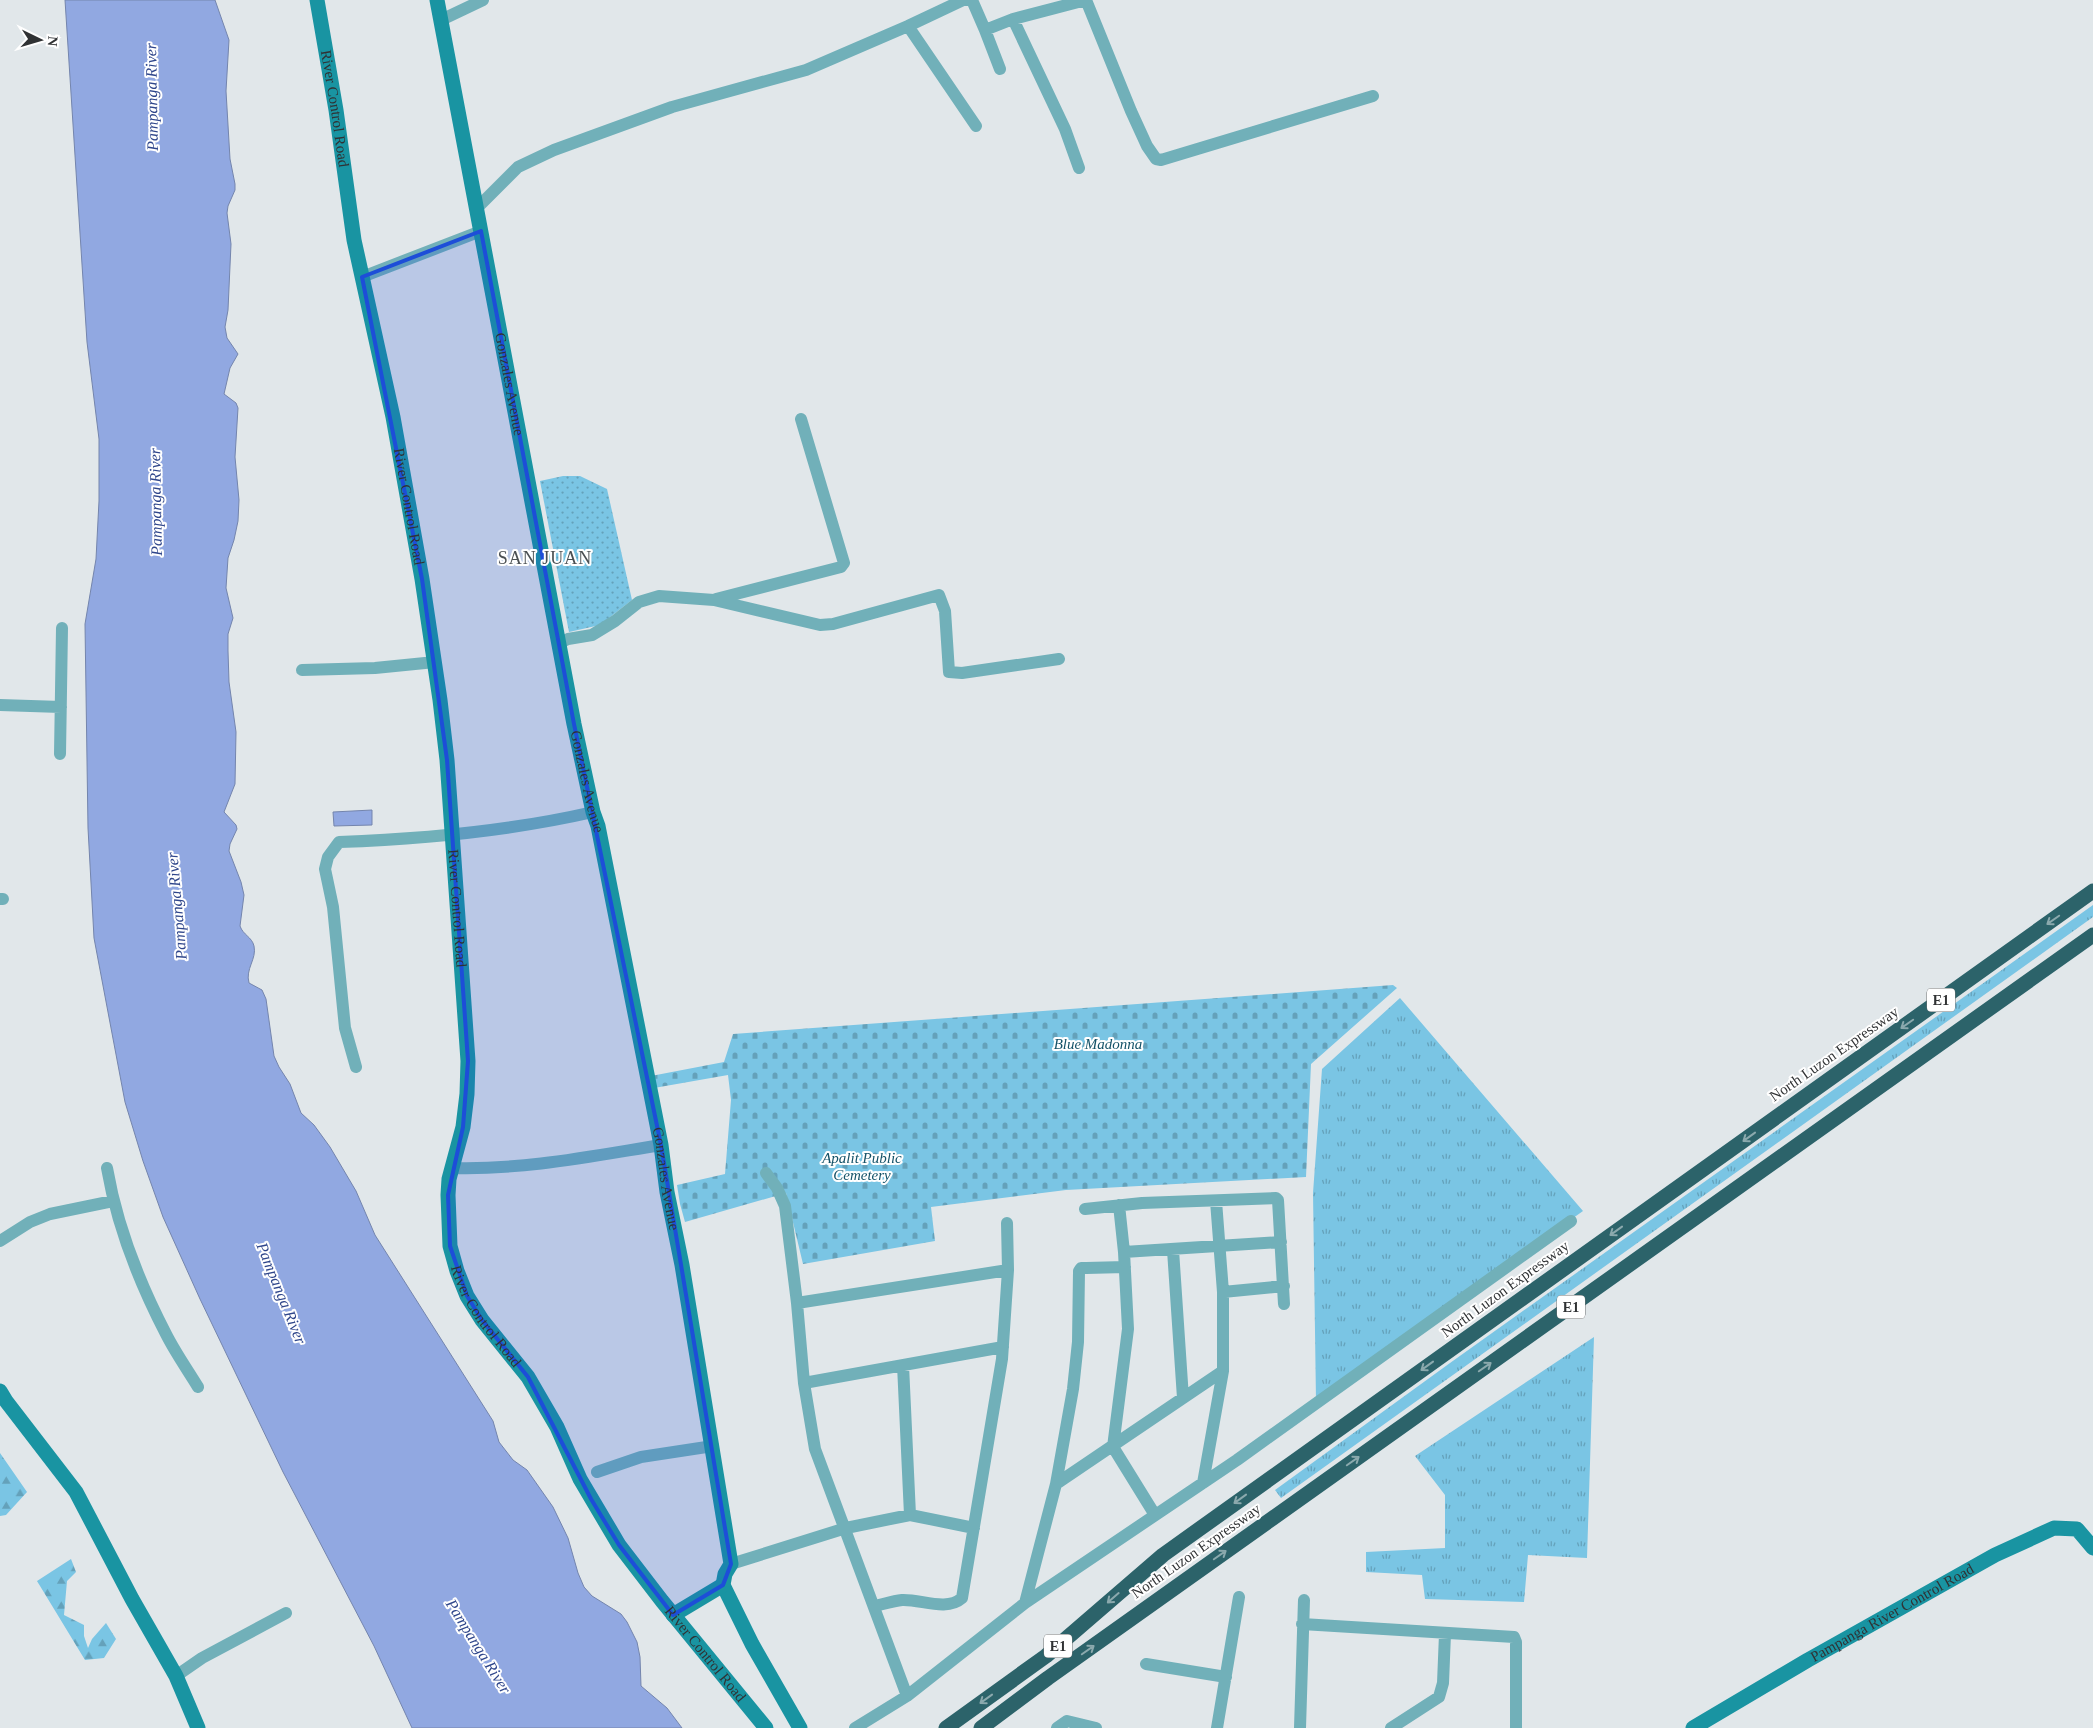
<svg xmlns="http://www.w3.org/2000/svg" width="2093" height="1728" viewBox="0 0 2093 1728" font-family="'Times New Roman',serif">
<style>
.grass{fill:url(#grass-tufts)}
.forest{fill:url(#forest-firs)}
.cemetery{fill:url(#cemetery-stones)}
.park{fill:url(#park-dots)}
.water{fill:#91a8e1;stroke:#7485ad}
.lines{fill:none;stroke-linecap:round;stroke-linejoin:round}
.street{stroke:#71b0b9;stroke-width:12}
.secondary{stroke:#1994a2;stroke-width:15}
.highway{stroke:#2c636a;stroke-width:15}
.oneway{stroke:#8ba9ad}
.marked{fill:#1d4ed8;fill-opacity:0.2;stroke:#1d4ed8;stroke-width:4;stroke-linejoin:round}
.labels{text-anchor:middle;stroke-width:4;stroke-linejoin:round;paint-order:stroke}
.shield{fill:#fff;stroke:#6e7071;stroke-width:1}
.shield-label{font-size:14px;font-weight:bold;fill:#303234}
.street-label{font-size:15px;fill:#303234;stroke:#fff}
.park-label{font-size:15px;font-style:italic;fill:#145268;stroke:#fff}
.water-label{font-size:16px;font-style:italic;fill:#2f468b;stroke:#fff}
.quarter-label{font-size:18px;letter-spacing:1px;fill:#4b5053;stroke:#fff}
</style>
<defs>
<pattern id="grass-tufts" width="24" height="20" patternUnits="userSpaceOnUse" patternTransform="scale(1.25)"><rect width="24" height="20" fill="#7ac5e4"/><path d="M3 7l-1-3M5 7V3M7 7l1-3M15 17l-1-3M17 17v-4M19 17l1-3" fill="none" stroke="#64a1ba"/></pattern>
<pattern id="forest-firs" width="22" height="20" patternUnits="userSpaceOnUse" patternTransform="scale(1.25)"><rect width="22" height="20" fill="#7ac5e4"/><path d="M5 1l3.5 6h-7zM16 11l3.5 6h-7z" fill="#64a1ba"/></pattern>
<pattern id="cemetery-stones" width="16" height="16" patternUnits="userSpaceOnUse" patternTransform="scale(1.25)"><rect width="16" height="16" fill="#7ac5e4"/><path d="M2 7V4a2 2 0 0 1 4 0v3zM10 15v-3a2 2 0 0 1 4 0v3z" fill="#64a1ba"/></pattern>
<pattern id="park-dots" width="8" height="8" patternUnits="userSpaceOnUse" patternTransform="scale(1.25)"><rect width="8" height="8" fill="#7ac5e4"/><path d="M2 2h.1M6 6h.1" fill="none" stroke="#64a1ba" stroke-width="1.8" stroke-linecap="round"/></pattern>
</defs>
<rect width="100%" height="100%" fill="#e1e7ea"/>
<path class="grass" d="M 2093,905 L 2093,917 L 1281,1498 L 1275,1490 L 1450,1363 Z
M 1400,998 L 1583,1211 L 1316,1401 L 1313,1193 L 1322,1069 Z
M 1594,1337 L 1587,1558 L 1528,1555 L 1524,1602 L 1425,1599 L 1422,1575 L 1366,1572 L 1366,1552 L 1445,1548 L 1445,1495 L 1415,1456 Z"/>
<path class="forest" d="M 0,1453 L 27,1492 L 6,1515 L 0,1516 Z
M 71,1559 L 76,1572 L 67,1581 L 64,1615 L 84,1625 L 84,1636 L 88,1648 L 92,1639 L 106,1623 L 116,1639 L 104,1658 L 85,1660 L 37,1581 Z"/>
<path class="cemetery" d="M 1393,985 L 1397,988 L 1311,1064 L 1306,1177 L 1066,1190 L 931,1207 L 935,1241 L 803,1264 L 786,1193 L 685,1222 L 680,1204 L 677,1185 L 725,1174 L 731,1100 L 728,1075 L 654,1088 L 651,1076 L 724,1062 L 733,1034 Z"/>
<path class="park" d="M 563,476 L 580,476 L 607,489 L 632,600 L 600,625 L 569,632 L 540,481 Z"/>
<path class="water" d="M 65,0 L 215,0 L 229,40 L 226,91 L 230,159 L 235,184 L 235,190 L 228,206 L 227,213 L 231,244 L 228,310 L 225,327 L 227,338 L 238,354 L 230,368 L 224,394 L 236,403 L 238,408 L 235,457 L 239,500 L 238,521 L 234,540 L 228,558 L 226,588 L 233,618 L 228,634 L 228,651 L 229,682 L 236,732 L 235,784 L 224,812 L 236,825 L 237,829 L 230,844 L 229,851 L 241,882 L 244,895 L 240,926 C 243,935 252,937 254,946 C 257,959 245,969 249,983 L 262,990 L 266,999 L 274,1056 L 279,1067 L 290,1084 L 301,1113 L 314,1125 L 330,1147 L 356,1191 L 375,1235 L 493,1421 L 499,1442 L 513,1460 L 527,1470 L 553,1507 L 568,1538 L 578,1573 L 584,1587 L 592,1596 L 621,1614 L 627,1622 L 637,1642 L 640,1657 L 641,1686 L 667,1708 L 682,1728 L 412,1728 L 374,1646 L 283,1472 L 200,1299 L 163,1217 L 143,1161 L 125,1102 L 94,938 L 88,828 L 85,624 L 96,559 L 99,501 L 99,439 L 87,342 Z
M 372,810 L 372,825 L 334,826 L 333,812 Z"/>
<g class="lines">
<path class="street" d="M 965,0 L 972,0 L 985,30 L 1013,19 L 1086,0
M 1086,0 L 1131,111 L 1147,146 L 1156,159 L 1161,160 L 1373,96
M 1013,19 L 1065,129 L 1079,168
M 441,20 L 483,0
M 908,26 L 976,126
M 985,30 L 1000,69
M 476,209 L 518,167 L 554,150 L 672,107 L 806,70 L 908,26 L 963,0
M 362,277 L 481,231
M 716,599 L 841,567 L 844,563 L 801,419
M 560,643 L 568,639 L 592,635 L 615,621 L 639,602 L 659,596 L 714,600 L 820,625 L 833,624 L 939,595 L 945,611 L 949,672 L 962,673 L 1059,659
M 302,670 L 375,668 L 435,662
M 0,705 L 61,707
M 60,754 L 62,628
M 0,899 L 3,899
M 356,1067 L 345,1028 L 333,907 L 325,869 L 328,857 L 339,842 C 424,839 510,831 593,812
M 107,1168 C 117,1226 139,1282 166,1334 C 175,1352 187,1369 198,1387
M 453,1168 C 523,1170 592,1156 661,1145
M 766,1173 L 777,1188 L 785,1206 L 797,1303 L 804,1383 L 815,1449 L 907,1696
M 1119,1205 L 1124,1252 L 1128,1329 L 1113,1447 L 1155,1515
M 1085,1209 L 1142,1203 L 1276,1198 L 1278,1200 L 1284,1304
M 0,1241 L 30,1222 L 50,1214 L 113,1201
M 1173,1250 L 1183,1398
M 1124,1252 L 1281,1242
M 1223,1292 L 1284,1286
M 797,1303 L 1008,1270
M 903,1365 L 910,1515
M 804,1383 L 1003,1347
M 597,1472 L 641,1457 L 713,1446
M 1203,1483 L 1223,1371 L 1223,1292 L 1216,1201
M 1056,1484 L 1223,1371
M 731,1564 L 846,1528 L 910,1515 L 974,1528
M 1025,1603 L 1056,1484 L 1073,1389 L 1078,1342 L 1079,1271 L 1081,1268 L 1086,1268 L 1125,1267
M 875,1606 C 884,1604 893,1601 902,1600 C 921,1599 946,1612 962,1598 L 1002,1359 L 1008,1270 L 1007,1223
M 1302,1624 L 1514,1637 L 1516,1642 L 1516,1728
M 1146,1664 L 1226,1677
M 176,1676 L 202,1658 L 286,1613
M 855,1728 L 907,1696 L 1025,1603 L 1237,1460 L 1571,1221
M 1057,1728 L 1067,1721 L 1096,1728
M 1217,1728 L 1239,1597
M 1300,1728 L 1304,1600
M 1391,1728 L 1439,1697 L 1443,1683 L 1445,1634"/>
<g class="secondary">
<path id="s1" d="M 317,0 L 336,110 L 354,240 L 393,417 L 422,579 L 440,700 L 447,760 L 468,1061 L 467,1094 L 463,1127 L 449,1179 L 448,1195 L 450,1246 L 457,1271 L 467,1296 L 482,1320 L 528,1377 L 557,1427 L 580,1479 L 619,1545 L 662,1601 L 766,1728"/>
<path id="s2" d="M 437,0 L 574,724 L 593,812 L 598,826 L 661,1145 L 667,1192 L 682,1265 L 731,1564 L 725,1574 L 723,1585 L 752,1644 L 800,1728"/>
<path d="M 0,1391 L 6,1401 L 76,1492 L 132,1599 L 176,1676 L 198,1728"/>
<path d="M 673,1615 L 723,1585"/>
<path id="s3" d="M 1693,1728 L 1808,1660 L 1995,1555 L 2054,1528 L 2077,1529 L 2093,1548"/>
</g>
<path class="highway" d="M 946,1728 L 1046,1656 L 1163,1555 L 2093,891
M 981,1728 L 1048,1678 L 2093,935"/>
</g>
<defs><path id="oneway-shaft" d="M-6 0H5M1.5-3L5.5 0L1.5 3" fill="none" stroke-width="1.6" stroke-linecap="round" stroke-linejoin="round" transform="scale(1.25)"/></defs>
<g class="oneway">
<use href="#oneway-shaft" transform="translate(2053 920) rotate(145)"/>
<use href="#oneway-shaft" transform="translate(1907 1024) rotate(145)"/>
<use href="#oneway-shaft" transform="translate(1749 1137) rotate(144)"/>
<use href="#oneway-shaft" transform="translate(1616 1231) rotate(144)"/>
<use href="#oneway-shaft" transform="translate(1427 1366) rotate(144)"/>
<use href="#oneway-shaft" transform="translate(1485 1367) rotate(-35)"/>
<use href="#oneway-shaft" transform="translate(1353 1461) rotate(-35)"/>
<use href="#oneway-shaft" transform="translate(1240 1499) rotate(144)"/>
<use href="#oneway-shaft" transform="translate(1220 1555) rotate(-35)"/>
<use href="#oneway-shaft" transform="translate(1113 1598) rotate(139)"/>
<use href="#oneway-shaft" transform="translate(1088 1650) rotate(-35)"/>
<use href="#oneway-shaft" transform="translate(986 1699) rotate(144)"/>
</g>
<path class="marked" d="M 481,231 L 574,724 L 661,1145 L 731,1564 L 723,1585 L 673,1615 L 619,1545 L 591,1499 L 528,1377 L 482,1320 L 467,1296 L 450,1246 L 448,1195 L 463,1127 L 468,1061 L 447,760 L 422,579 L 362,277 Z"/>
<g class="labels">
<g class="shield">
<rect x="1927" y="988.5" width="28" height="23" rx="4"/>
<rect x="1557" y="1295.5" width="28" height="23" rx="4"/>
<rect x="1044" y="1634.5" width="28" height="23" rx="4"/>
</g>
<g class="shield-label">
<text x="1941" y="1005">E1</text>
<text x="1571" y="1312">E1</text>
<text x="1058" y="1651">E1</text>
</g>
<g class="street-label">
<text dy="5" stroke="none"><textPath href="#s1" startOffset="110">River Control Road</textPath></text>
<text dy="5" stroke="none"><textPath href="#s2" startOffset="391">Gonzales Avenue</textPath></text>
<text dy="5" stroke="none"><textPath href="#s1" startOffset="515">River Control Road</textPath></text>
<text dy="5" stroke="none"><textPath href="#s2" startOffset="796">Gonzales Avenue</textPath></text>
<text dy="5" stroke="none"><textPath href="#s1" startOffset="920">River Control Road</textPath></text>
<text transform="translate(1834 1054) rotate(-35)" y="5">North Luzon Expressway</text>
<text dy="5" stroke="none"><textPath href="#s2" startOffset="1201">Gonzales Avenue</textPath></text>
<text transform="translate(1505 1289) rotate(-36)" y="5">North Luzon Expressway</text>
<text dy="5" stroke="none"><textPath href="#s1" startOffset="1340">River Control Road</textPath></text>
<text transform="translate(1196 1551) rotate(-35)" y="5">North Luzon Expressway</text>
<text dy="5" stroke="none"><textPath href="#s3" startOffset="230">Pampanga River Control Road</textPath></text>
<text dy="5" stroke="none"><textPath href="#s1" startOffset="1745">River Control Road</textPath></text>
</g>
<g class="park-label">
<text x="1098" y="1049">Blue Madonna</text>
<text x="862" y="1163">Apalit Public<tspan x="862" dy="17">Cemetery</tspan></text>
</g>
<g class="water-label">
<text transform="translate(151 97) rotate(-91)" y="6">Pampanga River</text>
<text transform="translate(155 502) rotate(-91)" y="6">Pampanga River</text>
<text transform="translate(176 906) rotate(-95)" y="6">Pampanga River</text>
<text transform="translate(282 1293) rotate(68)" y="6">Pampanga River</text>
<text transform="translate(479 1646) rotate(58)" y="6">Pampanga River</text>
</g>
<g class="quarter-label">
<text x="545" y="564">SAN JUAN</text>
</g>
</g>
<g transform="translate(40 40) rotate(95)" stroke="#ffffff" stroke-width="4" paint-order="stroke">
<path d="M0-4L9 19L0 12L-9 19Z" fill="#303234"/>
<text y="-8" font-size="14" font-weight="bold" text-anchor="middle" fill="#303234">N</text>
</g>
</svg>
